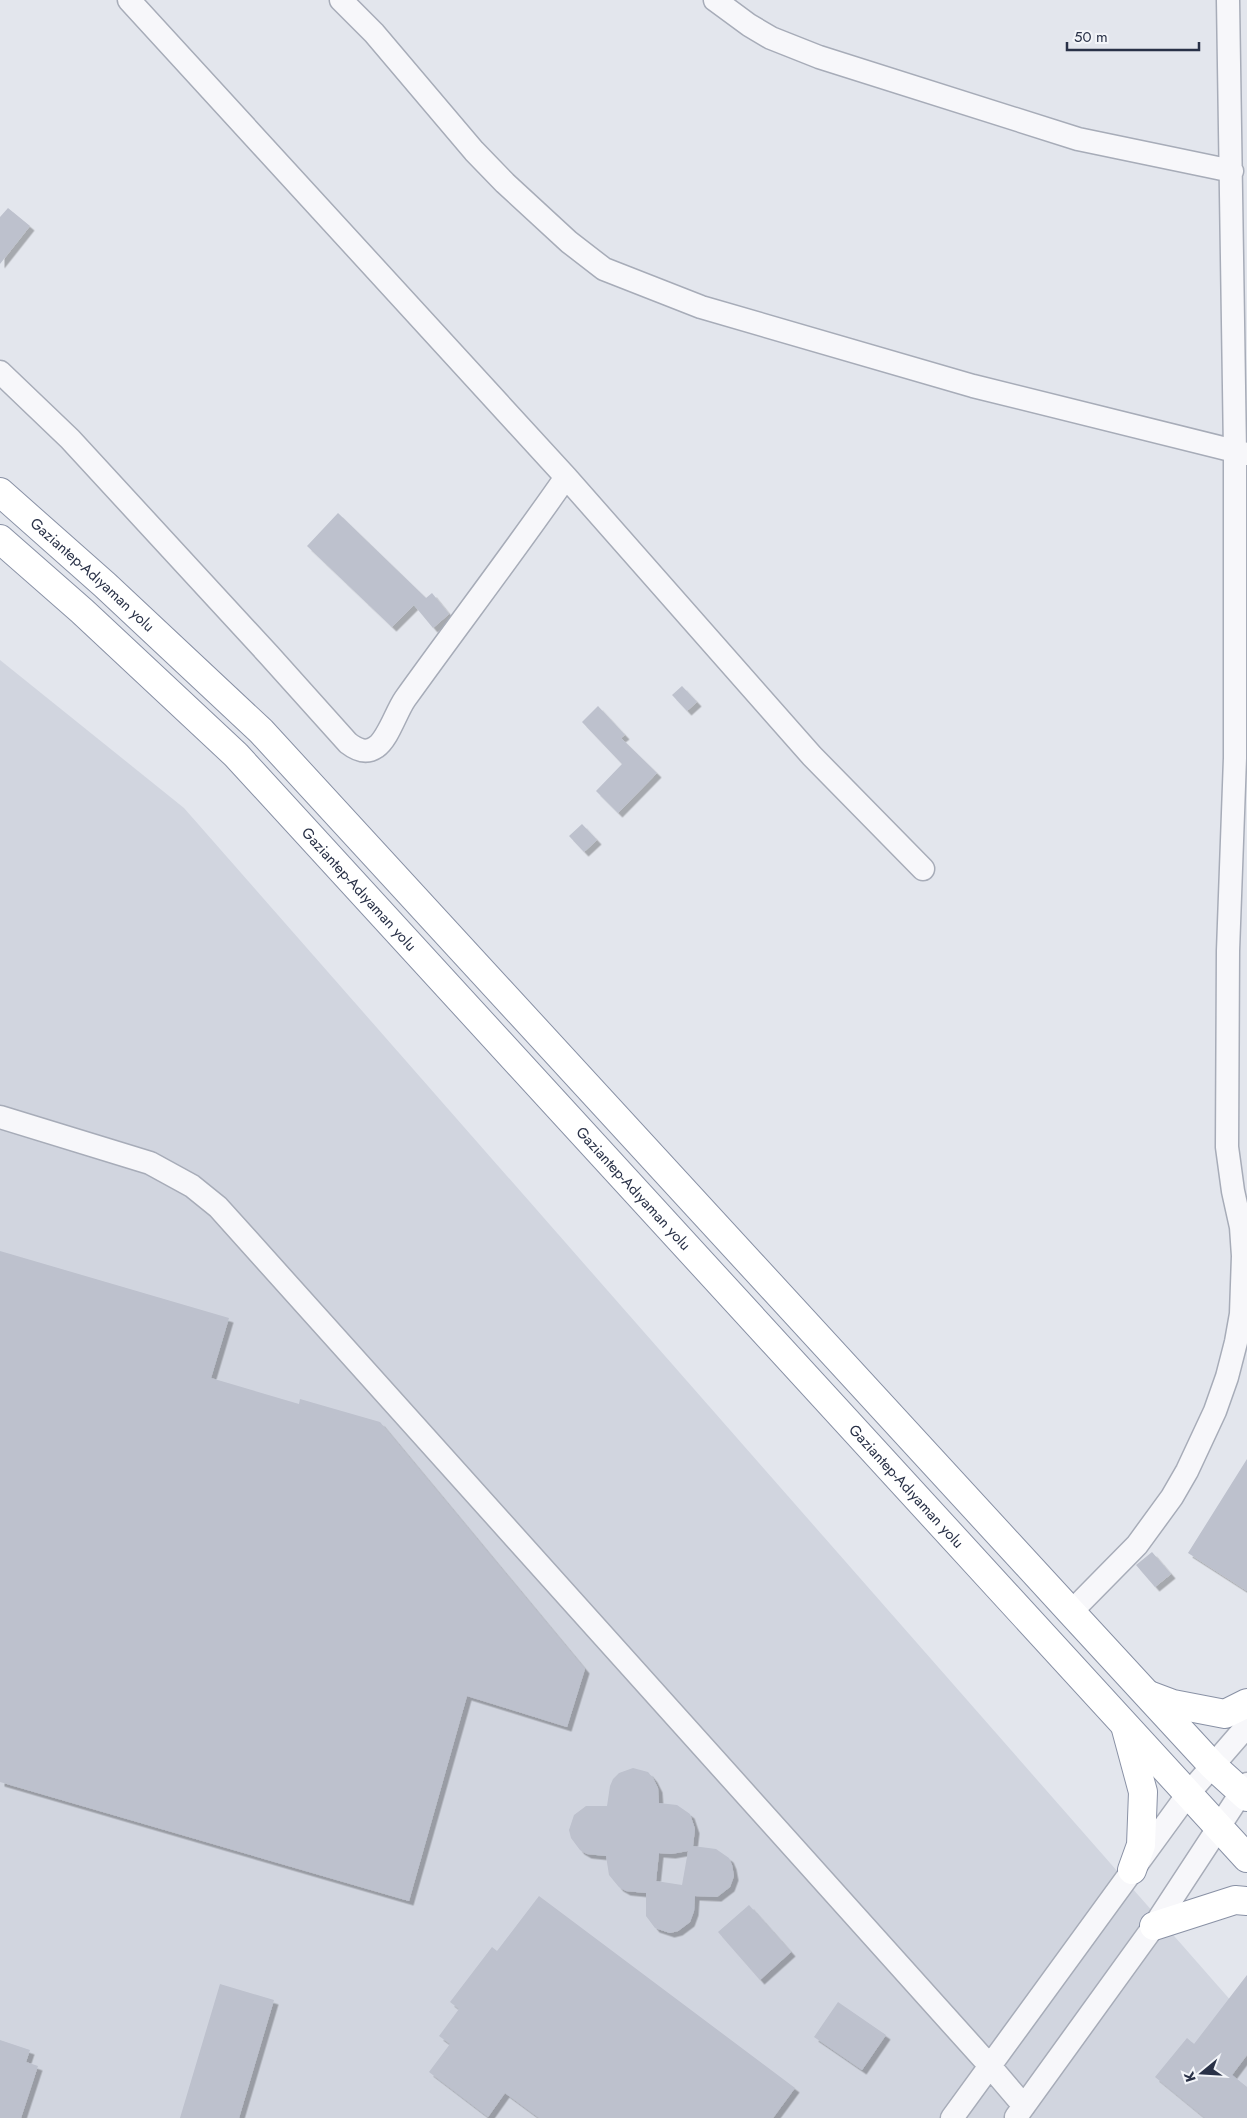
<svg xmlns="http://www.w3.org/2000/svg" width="1247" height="2118" viewBox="0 0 1247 2118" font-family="Jost,sans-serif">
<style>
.built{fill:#d1d5df}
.building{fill:#bdc1cd;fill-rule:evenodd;filter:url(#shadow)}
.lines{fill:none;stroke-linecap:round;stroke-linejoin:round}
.minor-casing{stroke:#a7acb8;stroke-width:25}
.highway-casing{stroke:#8991a5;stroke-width:30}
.minor{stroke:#f7f7fa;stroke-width:22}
.highway{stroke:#fff;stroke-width:28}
.labels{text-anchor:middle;stroke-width:5;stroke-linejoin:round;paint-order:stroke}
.street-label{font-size:15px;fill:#293147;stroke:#f3f5f9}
</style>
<defs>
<filter id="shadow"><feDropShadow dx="4.5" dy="4.5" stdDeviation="0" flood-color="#0004"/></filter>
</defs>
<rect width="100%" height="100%" fill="#e3e6ed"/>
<path class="built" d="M 0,660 L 184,808 L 1247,2019 L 1247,2118 L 0,2118 Z"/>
<path class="building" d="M 8,208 L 30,226 L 0,264 L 0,217 Z
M 338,513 L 426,598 L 432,593 L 449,614 L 433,628 L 414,605 L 392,627 L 307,546 Z
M 682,686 L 697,702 L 687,711 L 672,695 Z
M 598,706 L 625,735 L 621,738 L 657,773 L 618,813 L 596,791 L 622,764 L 582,722 Z
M 582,824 L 597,840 L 584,852 L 569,836 Z
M 0,1251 L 229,1318 L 211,1378 L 299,1404 L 300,1399 L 380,1422 L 585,1669 L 567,1727 L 467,1696 L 409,1901 L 0,1782 Z
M 1247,1459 L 1247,1591 L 1188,1553 Z
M 1152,1552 L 1171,1574 L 1155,1587 L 1136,1565 Z
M 633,1768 L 648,1772 L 653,1778 L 658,1788 L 659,1803 L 677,1805 L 690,1814 L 695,1829 L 693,1846 L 716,1849 L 729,1858 L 732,1865 L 734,1876 L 730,1887 L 717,1897 L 695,1896 L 694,1911 L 690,1922 L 678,1931 L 670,1933 L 655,1928 L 646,1916 L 646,1893 L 626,1891 L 619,1887 L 609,1875 L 606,1856 L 587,1854 L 580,1850 L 571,1838 L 569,1830 L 574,1815 L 586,1806 L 607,1806 L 610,1786 L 613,1779 L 619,1773 ZM 688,1851 L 682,1885 L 656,1881 L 659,1853 L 671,1854 Z
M 539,1896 L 795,2088 L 773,2118 L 539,2118 L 505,2093 L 488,2117 L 429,2072 L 450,2044 L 439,2036 L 459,2009 L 450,2002 L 492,1947 L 497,1951 Z
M 749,1905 L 791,1952 L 760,1980 L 718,1932 Z
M 1247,1975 L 1247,2055 L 1232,2075 L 1247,2087 L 1247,2118 L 1205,2118 L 1155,2077 L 1187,2038 L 1194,2044 Z
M 220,1984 L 274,2000 L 239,2118 L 180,2118 Z
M 838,2002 L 886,2035 L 862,2070 L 814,2037 Z
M 0,2040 L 30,2050 L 26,2062 L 38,2066 L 21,2118 L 0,2118 Z"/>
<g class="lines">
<defs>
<path id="minor" d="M 129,0 L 566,477 L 812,756 L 923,869
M 341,0 L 374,33 L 474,151 L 505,183 L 569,242 L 604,269 L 701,307 L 973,386 L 1247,454
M 715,0 L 749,25 L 771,38 L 819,57 L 1078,139 L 1232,171
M 0,372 L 70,439 L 269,655 L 348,743 C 357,750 366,754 376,747 C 388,739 396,712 405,699 C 458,625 514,552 566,477
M 0,1117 L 150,1163 L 192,1186 L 218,1207 L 989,2065 L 1024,2106
M 1071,1612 L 1137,1545 L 1172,1497 L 1187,1471 L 1215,1411 L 1227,1377 L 1236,1342 L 1241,1314 L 1243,1256 L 1241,1227 L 1233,1191 L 1227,1147 L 1228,951 L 1235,758 L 1235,451 L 1228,0
M 1016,2117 L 1154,1926 L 1247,1784
M 952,2118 L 1188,1794 L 1247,1726"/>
<g id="highway">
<path id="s1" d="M 0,492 L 105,585 L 261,731 L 1071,1612 L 1213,1766 L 1247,1797"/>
<path id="s2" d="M 0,539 L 82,611 L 236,755 L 1247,1858"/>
<path d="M 1149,1695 L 1173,1704 L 1225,1714 L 1247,1703"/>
<path d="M 1126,1729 L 1143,1792 L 1141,1845 L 1132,1870"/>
<path d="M 1154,1926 L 1235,1900 L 1247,1901"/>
</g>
</defs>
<use href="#minor" class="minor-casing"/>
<use href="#highway" class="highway-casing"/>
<use href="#minor" class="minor"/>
<use href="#highway" class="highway"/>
</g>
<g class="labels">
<g class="street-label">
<text dy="5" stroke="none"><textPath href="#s1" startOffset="124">Gaziantep-Adıyaman yolu</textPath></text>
<text dy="5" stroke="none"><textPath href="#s2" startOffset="502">Gaziantep-Adıyaman yolu</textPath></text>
<text dy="5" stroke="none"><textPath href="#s2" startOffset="908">Gaziantep-Adıyaman yolu</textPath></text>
<text dy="5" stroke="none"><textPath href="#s2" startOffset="1312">Gaziantep-Adıyaman yolu</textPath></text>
</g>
</g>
<g transform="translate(1202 2073) rotate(252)" stroke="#f3f5f9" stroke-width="4" paint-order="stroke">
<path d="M0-4L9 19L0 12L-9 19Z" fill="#293147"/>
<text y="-8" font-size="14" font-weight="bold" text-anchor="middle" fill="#293147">K</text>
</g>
<path d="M1067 42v8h132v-8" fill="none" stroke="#293147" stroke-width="2.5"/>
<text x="1074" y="42" font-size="15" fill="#293147" stroke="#f3f5f9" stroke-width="4" paint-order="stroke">50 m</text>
</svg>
